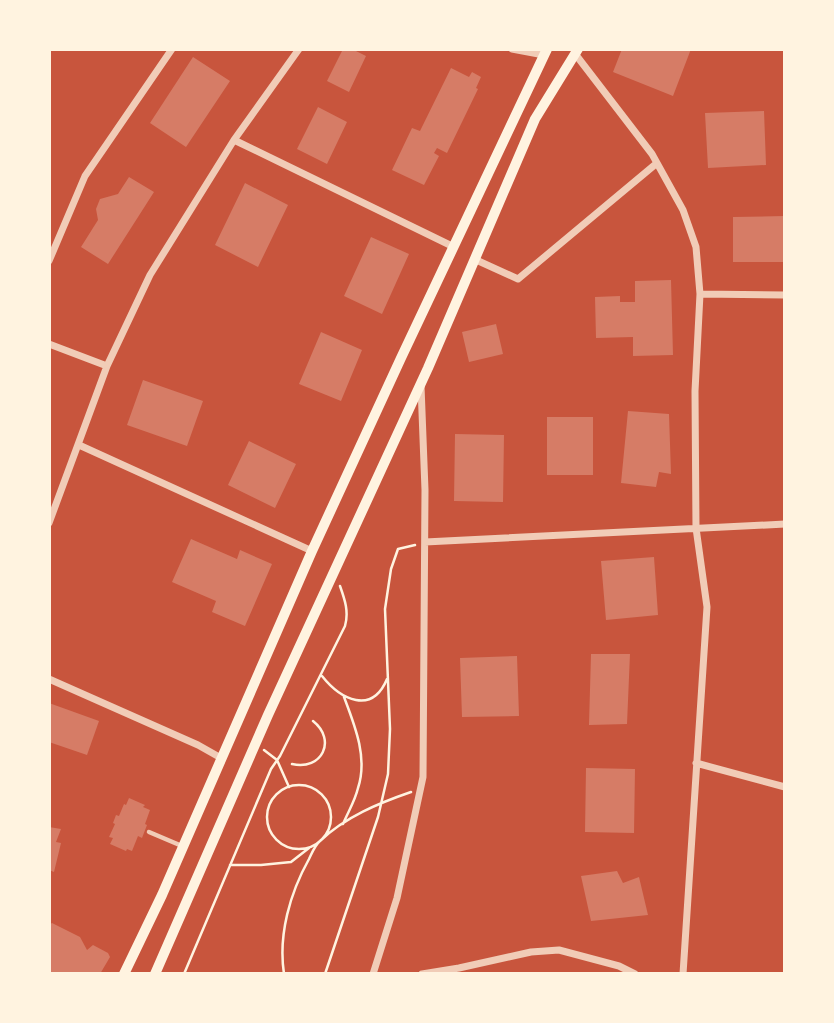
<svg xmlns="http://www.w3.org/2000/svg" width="834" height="1023" viewBox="0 0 834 1023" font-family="'Fira Sans Condensed',sans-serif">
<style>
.building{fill:#d67c66}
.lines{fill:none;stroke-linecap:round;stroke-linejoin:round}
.path{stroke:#fff3e0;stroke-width:2.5}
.service{stroke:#f1ccb7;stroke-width:4.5}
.minor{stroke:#f1ccb7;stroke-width:7}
.secondary{stroke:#fff3e0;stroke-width:10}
</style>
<rect width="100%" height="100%" fill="#c8553d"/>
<path class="building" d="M 343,49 L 352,49 L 366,56 L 349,92 L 327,81 Z
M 622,49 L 691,49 L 673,96 L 613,72 Z
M 193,57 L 230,81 L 186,147 L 150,123 Z
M 451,68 L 469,77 L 472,72 L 481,77 L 476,88 L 478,89 L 447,153 L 437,148 L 434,153 L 439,156 L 424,185 L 392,170 L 412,128 L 420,131 Z
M 318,107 L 347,122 L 327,164 L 297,149 Z
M 764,111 L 766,165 L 708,168 L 705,113 Z
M 129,177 L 154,192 L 108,264 L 81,247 L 98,220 L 96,209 L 100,199 L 118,194 Z
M 245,183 L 288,205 L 258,267 L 215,245 Z
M 785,216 L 785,262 L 733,262 L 733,217 Z
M 371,237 L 409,254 L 382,314 L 344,296 Z
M 671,280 L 673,355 L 633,356 L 633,337 L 596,338 L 595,297 L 620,296 L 620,302 L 635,302 L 635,281 Z
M 496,324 L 503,354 L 469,362 L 462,332 Z
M 321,332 L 362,350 L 341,401 L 299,384 Z
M 143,380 L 203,401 L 187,446 L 127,425 Z
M 628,411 L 669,414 L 671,474 L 659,472 L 656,487 L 621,483 Z
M 547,417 L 593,417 L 593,475 L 547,475 Z
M 455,434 L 504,435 L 503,502 L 454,501 Z
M 249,441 L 296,464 L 275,508 L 228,485 Z
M 191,539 L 237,559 L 240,550 L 272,564 L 245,626 L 212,612 L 216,601 L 172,582 Z
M 654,557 L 658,615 L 606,620 L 601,561 Z
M 591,654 L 630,654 L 627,724 L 589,725 Z
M 517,656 L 519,716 L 462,717 L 460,658 Z
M 49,703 L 99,721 L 87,755 L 49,742 Z
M 586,768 L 635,769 L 634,833 L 585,832 Z
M 129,798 L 145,805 L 143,807 L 150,810 L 145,824 L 147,825 L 142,838 L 138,836 L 132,851 L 127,849 L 126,851 L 110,844 L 113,838 L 109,837 L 115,824 L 113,823 L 116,815 L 119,816 L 124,804 L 126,805 Z
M 49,827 L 61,829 L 56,842 L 61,843 L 54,872 L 49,870 Z
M 617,871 L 623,883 L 639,877 L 648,915 L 591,921 L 581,876 Z
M 52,923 L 80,937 L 87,950 L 93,945 L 108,953 L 110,957 L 100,974 L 49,974 L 49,925 Z"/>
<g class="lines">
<path class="path" d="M 322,676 C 341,700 372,715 387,679
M 264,750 L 277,760 L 289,787
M 292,764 C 322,771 337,740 313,721
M267 817a32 32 0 1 1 64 0a32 32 0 1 1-64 0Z
M 343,824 C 348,812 355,801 358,788 C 368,758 355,726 344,697
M 230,865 L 261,865 L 291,862 L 309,848
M 184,974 L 271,769 L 280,756 L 345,626 C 349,612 345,600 340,586
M 284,974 C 278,935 290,893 309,859 C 312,853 315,845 320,841 C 345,817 379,803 411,792
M 325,974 L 378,817 L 388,774 L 390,729 L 385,609 L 391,569 L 398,549 L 415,545"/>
<path class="service" d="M 149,832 L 182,846"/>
<path class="minor" d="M 512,49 L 544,55
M 576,55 L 652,154 L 683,210 L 696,247 L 700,294 L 695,391 L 696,528 L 707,607 L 683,974
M 234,140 L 454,247
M 474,259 L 518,279 L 657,163
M 49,261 L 85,176 L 172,49
M 700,294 L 785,295
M 49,344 L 107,366
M 79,445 L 312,551
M 49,523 L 107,366 L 150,275 L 234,140 L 299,49
M 425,542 L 785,524
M 49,679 L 198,745 L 221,758
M 696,763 L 785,787
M 373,974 L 397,898 L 423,777 L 425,490 L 421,386
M 422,974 L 459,968 L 531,952 L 559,950 L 619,966 L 635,974"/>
<path class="secondary" d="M 124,974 L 162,895 L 312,551 L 401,358 L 547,49
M 155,974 L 268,715 L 428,368 L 535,119 L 578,49"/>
</g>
<rect width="834" height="1023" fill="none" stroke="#fff3e0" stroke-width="102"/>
</svg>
